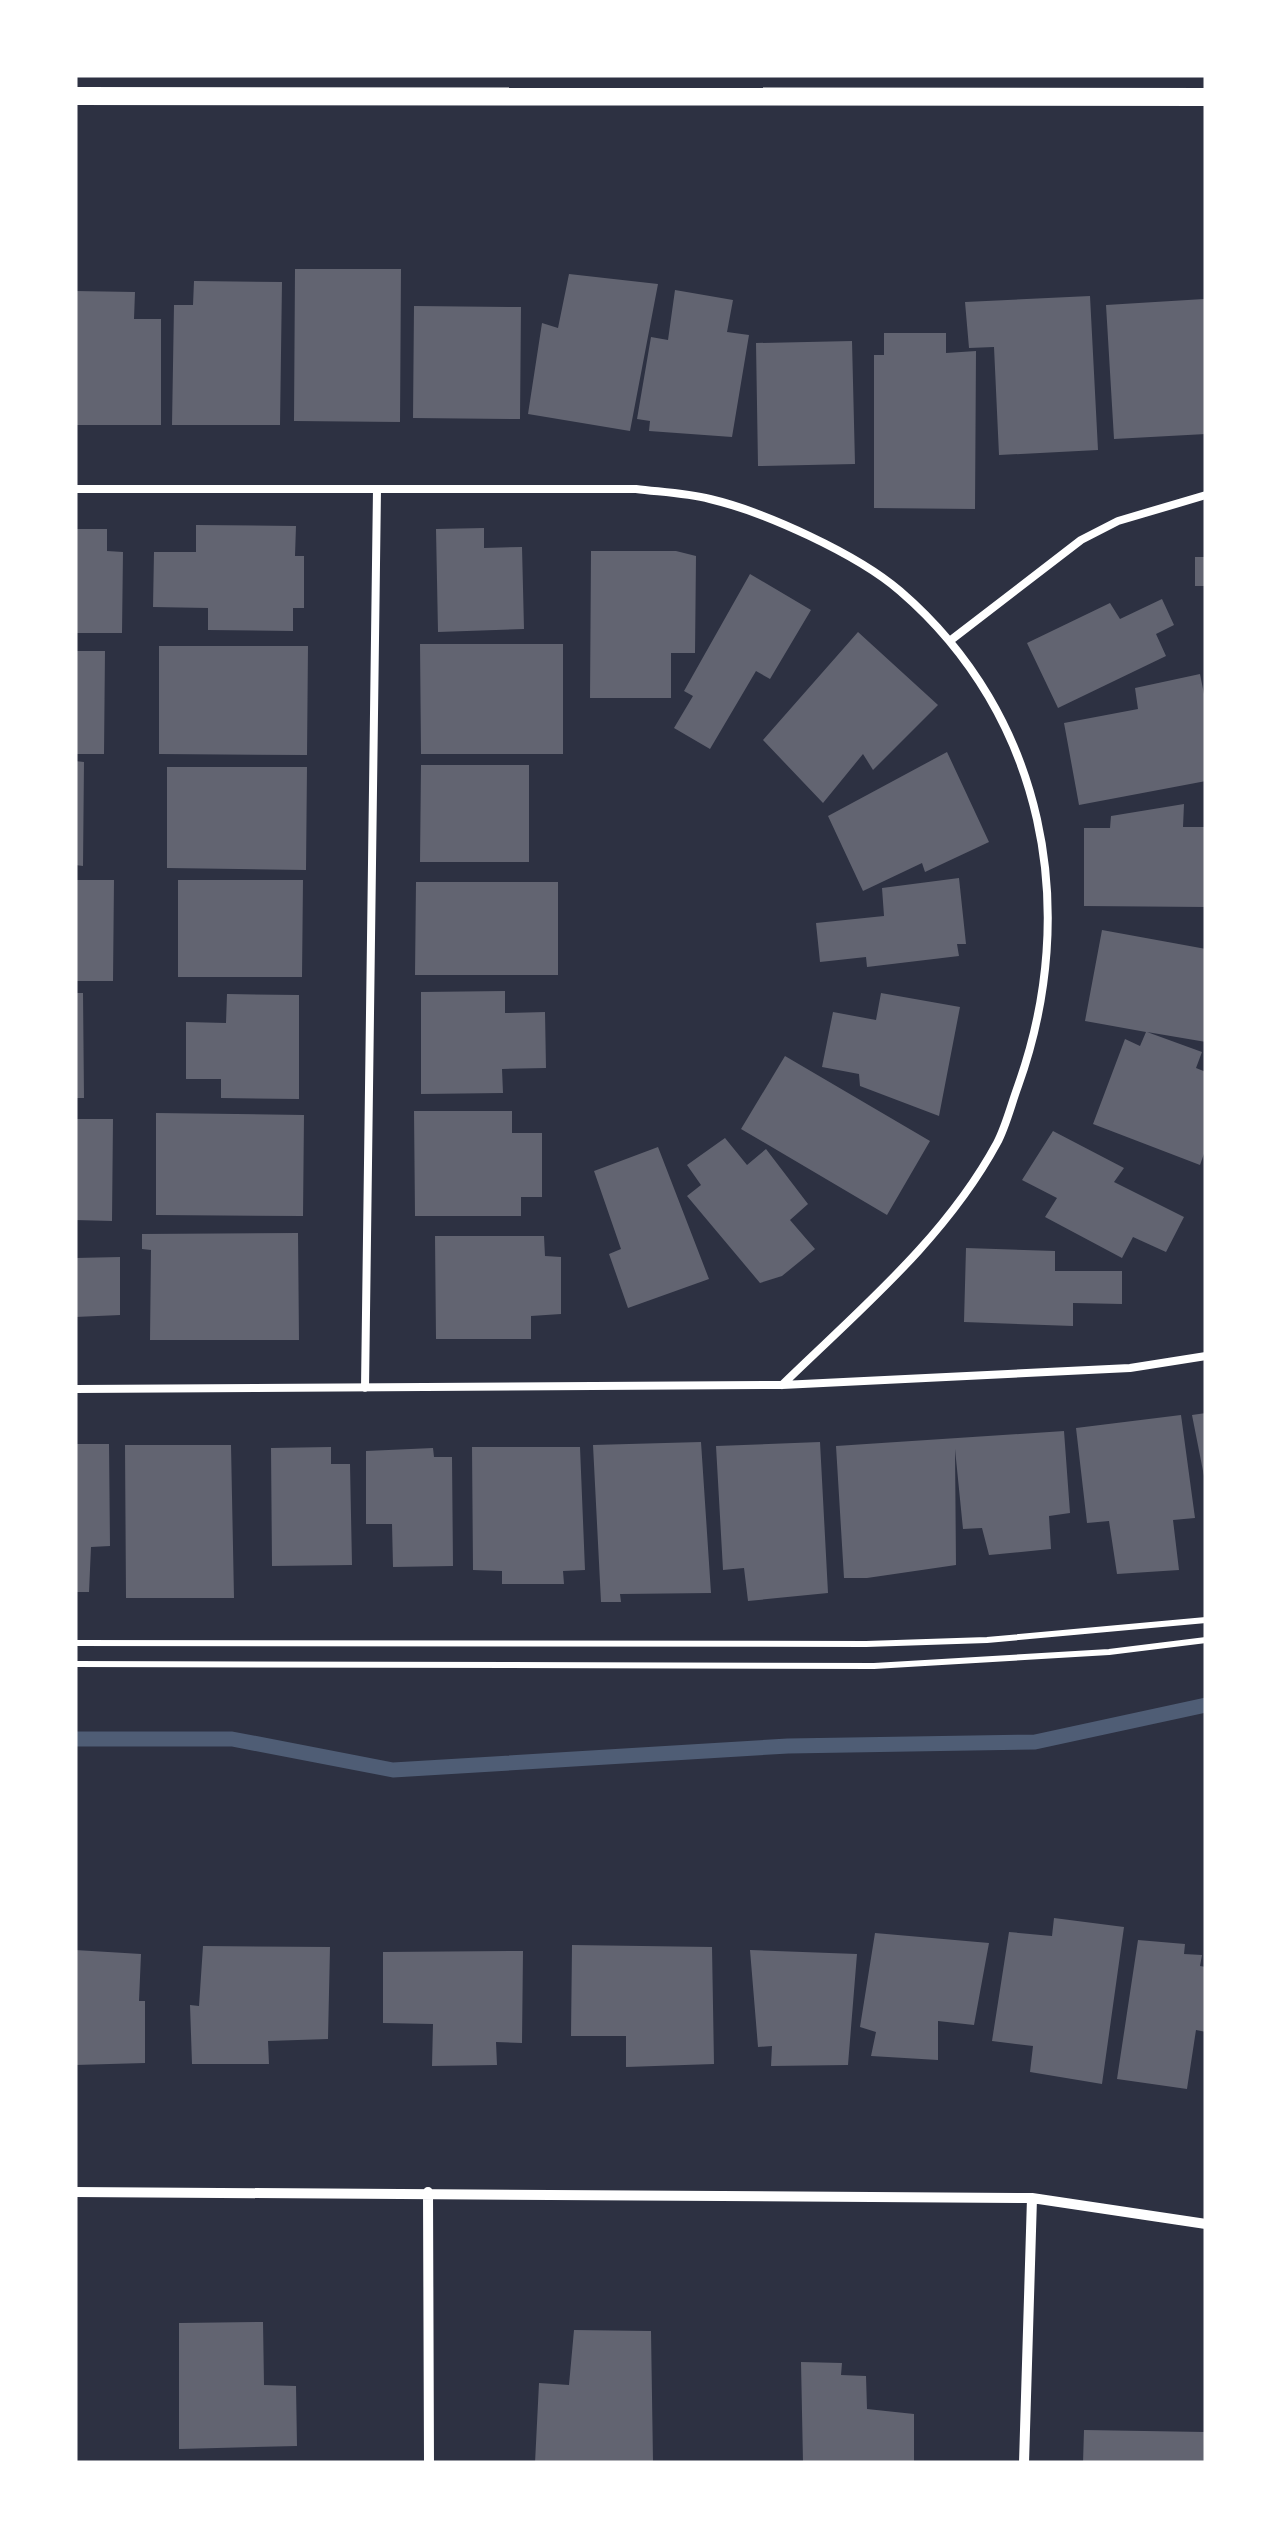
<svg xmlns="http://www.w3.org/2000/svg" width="1281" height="2538" viewBox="0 0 1281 2538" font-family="Lato,sans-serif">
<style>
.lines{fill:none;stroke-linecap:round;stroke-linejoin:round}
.stream{stroke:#4f5d75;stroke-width:15}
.building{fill:#626471}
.path{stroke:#fff;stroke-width:6}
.service{stroke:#fff;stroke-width:8}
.minor{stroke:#fff;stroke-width:10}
.tertiary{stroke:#fff;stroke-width:18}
</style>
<rect width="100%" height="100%" fill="#2d3142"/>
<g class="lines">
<path class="stream" d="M 75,1739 L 232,1739 L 393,1770 L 788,1746 L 1035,1742 L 1206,1705"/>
</g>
<path class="building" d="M 295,269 L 401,269 L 400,422 L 294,421 Z
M 569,274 L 658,284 L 630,431 L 528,414 L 542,323 L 558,328 Z
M 194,281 L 282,282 L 280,425 L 172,425 L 174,305 L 193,305 Z
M 675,290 L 733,300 L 727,332 L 749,335 L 732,437 L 649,431 L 650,421 L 637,419 L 651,337 L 668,340 Z
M 75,291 L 135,292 L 134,319 L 161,319 L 161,425 L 75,425 Z
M 1090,296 L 1098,450 L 999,455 L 994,347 L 969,348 L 965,302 Z
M 1204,299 L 1206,434 L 1114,439 L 1106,305 Z
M 414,306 L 521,307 L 520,419 L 413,418 Z
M 884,333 L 946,333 L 946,353 L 976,351 L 975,509 L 874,508 L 874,355 L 884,355 Z
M 852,341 L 855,464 L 758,466 L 756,343 Z
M 196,525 L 296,526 L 295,556 L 304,556 L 304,608 L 293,608 L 293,631 L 208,630 L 208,608 L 153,607 L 154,552 L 196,552 Z
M 484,528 L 484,548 L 522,547 L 524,629 L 438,632 L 436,529 Z
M 75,529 L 107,529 L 107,551 L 123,552 L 122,633 L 75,633 Z
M 591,551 L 676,551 L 696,556 L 695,653 L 671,653 L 671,698 L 590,698 Z
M 1195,557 L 1206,557 L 1206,586 L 1195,586 Z
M 750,574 L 811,610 L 770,679 L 756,671 L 710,749 L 674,728 L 693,696 L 684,691 Z
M 1162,599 L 1174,625 L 1156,634 L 1166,656 L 1058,708 L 1027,643 L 1110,603 L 1120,619 Z
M 858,632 L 938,705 L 873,770 L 863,754 L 823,803 L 763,740 Z
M 420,644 L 563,644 L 563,754 L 421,754 Z
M 159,646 L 308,646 L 307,755 L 159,754 Z
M 75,651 L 105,651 L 104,754 L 75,754 Z
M 1200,674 L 1206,704 L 1206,781 L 1079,805 L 1064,723 L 1138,709 L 1135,688 Z
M 947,752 L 989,842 L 925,872 L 922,863 L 863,891 L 828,816 Z
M 75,761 L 84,762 L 83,866 L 75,865 Z
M 421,765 L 529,765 L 529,862 L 420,862 Z
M 167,767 L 307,767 L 306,870 L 167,868 Z
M 1184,804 L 1183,827 L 1206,827 L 1206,907 L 1084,906 L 1084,828 L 1110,828 L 1111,816 Z
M 959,878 L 966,944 L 957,944 L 959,956 L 867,967 L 866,957 L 820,962 L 816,923 L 884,916 L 882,888 Z
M 75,880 L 114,880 L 113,981 L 75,981 Z
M 178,880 L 303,880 L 302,977 L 178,977 Z
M 416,882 L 558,882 L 558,975 L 415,975 Z
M 1102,930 L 1206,949 L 1206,1042 L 1147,1032 L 1202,1052 L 1196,1068 L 1206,1072 L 1206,1148 L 1200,1165 L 1093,1124 L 1125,1039 L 1140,1046 L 1146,1032 L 1085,1021 Z
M 505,991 L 505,1013 L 545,1012 L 546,1068 L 502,1069 L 503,1093 L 421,1094 L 421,992 Z
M 75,993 L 83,993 L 84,1098 L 75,1098 Z
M 881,993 L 960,1007 L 939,1116 L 860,1086 L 859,1074 L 822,1067 L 833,1012 L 876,1020 Z
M 227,994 L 299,995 L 299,1099 L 221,1098 L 221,1079 L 186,1079 L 186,1022 L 226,1023 Z
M 785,1056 L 930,1141 L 887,1215 L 741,1129 Z
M 414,1111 L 512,1111 L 512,1133 L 542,1133 L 542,1197 L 521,1197 L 521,1216 L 415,1216 Z
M 156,1113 L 304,1115 L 303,1216 L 156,1215 Z
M 75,1119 L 113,1119 L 112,1221 L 75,1220 Z
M 1053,1131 L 1124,1168 L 1114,1182 L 1184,1217 L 1166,1252 L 1133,1237 L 1122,1258 L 1045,1217 L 1057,1198 L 1022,1180 Z
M 725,1138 L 747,1165 L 766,1149 L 808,1204 L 790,1220 L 815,1249 L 782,1276 L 760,1283 L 687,1196 L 701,1185 L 687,1165 Z
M 658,1147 L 709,1279 L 628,1308 L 609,1254 L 621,1249 L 594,1171 Z
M 298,1233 L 299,1340 L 150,1340 L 151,1250 L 142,1249 L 142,1234 Z
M 435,1236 L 544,1236 L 545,1256 L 561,1257 L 561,1314 L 531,1316 L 531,1339 L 436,1339 Z
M 966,1248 L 1055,1251 L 1055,1271 L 1122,1271 L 1122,1304 L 1073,1303 L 1073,1326 L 964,1322 Z
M 120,1257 L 120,1315 L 75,1317 L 75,1258 Z
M 1206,1413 L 1206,1476 L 1204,1476 L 1192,1415 Z
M 1181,1415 L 1195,1518 L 1173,1520 L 1179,1570 L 1117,1574 L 1109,1521 L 1087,1523 L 1076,1428 Z
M 1064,1431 L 1070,1513 L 1049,1516 L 1051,1549 L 989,1555 L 982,1528 L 963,1529 L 955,1449 L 956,1565 L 867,1578 L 844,1578 L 836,1446 Z
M 701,1442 L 711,1593 L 620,1594 L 621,1602 L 601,1602 L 593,1445 Z
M 820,1442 L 828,1593 L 748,1601 L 744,1568 L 723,1570 L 716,1446 Z
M 75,1444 L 109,1444 L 110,1546 L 91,1547 L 89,1592 L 75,1592 Z
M 125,1445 L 231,1445 L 234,1598 L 126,1598 Z
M 331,1447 L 331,1464 L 350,1464 L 352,1565 L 272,1566 L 271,1448 Z
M 472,1447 L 580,1447 L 585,1570 L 563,1571 L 564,1584 L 502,1584 L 502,1571 L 473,1570 Z
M 433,1448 L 434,1457 L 452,1457 L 453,1566 L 393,1567 L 392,1524 L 366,1524 L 366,1451 Z
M 1054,1918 L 1124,1927 L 1102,2084 L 1030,2072 L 1033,2046 L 992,2041 L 1009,1932 L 1052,1936 Z
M 875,1933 L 989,1943 L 974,2025 L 938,2021 L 938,2060 L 871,2056 L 876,2032 L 860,2027 Z
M 1138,1940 L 1185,1944 L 1184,1954 L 1202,1955 L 1200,1966 L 1206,1967 L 1206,2032 L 1196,2030 L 1187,2089 L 1117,2079 Z
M 572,1945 L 712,1947 L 714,2064 L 626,2067 L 626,2036 L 571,2036 Z
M 203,1946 L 330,1947 L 328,2039 L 268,2041 L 269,2064 L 192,2064 L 190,2005 L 199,2006 Z
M 75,1950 L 141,1954 L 139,2001 L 145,2001 L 145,2063 L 75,2065 Z
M 750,1950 L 857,1954 L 848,2065 L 771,2066 L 772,2046 L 758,2047 Z
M 523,1951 L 522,2043 L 496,2042 L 497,2065 L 432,2066 L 433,2024 L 383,2023 L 383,1952 Z
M 263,2322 L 264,2385 L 296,2386 L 297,2446 L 179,2449 L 179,2323 Z
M 574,2330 L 651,2331 L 653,2462 L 535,2463 L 539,2383 L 569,2385 Z
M 801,2362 L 842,2363 L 841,2375 L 866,2376 L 867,2409 L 914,2414 L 914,2463 L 803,2463 Z
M 1084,2430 L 1206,2432 L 1206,2463 L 1083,2463 Z"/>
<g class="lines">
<path class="path" d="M 75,1643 L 866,1644 L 987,1640 L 1206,1620
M 75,1664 L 874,1666 L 1109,1652 L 1206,1640"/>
<path class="service" d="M 75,489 L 636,489 C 660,492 686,493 710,499 C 765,512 857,554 900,591 C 1045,716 1081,910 1018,1086 C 1011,1105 1006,1126 997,1143 C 945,1239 859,1310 782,1385
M 951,640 L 1081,540 L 1118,521 L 1206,495
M 365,1388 L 377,489
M 75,1389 L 782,1385 L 1130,1368 L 1206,1356"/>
<path class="minor" d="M 75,2192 L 1032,2198 L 1206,2224
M 428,2192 L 429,2463
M 1024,2463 L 1032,2198"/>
<path class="tertiary" d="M 75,96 L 1206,97"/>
</g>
<rect width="1281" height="2538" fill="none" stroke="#ffffff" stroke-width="155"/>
</svg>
